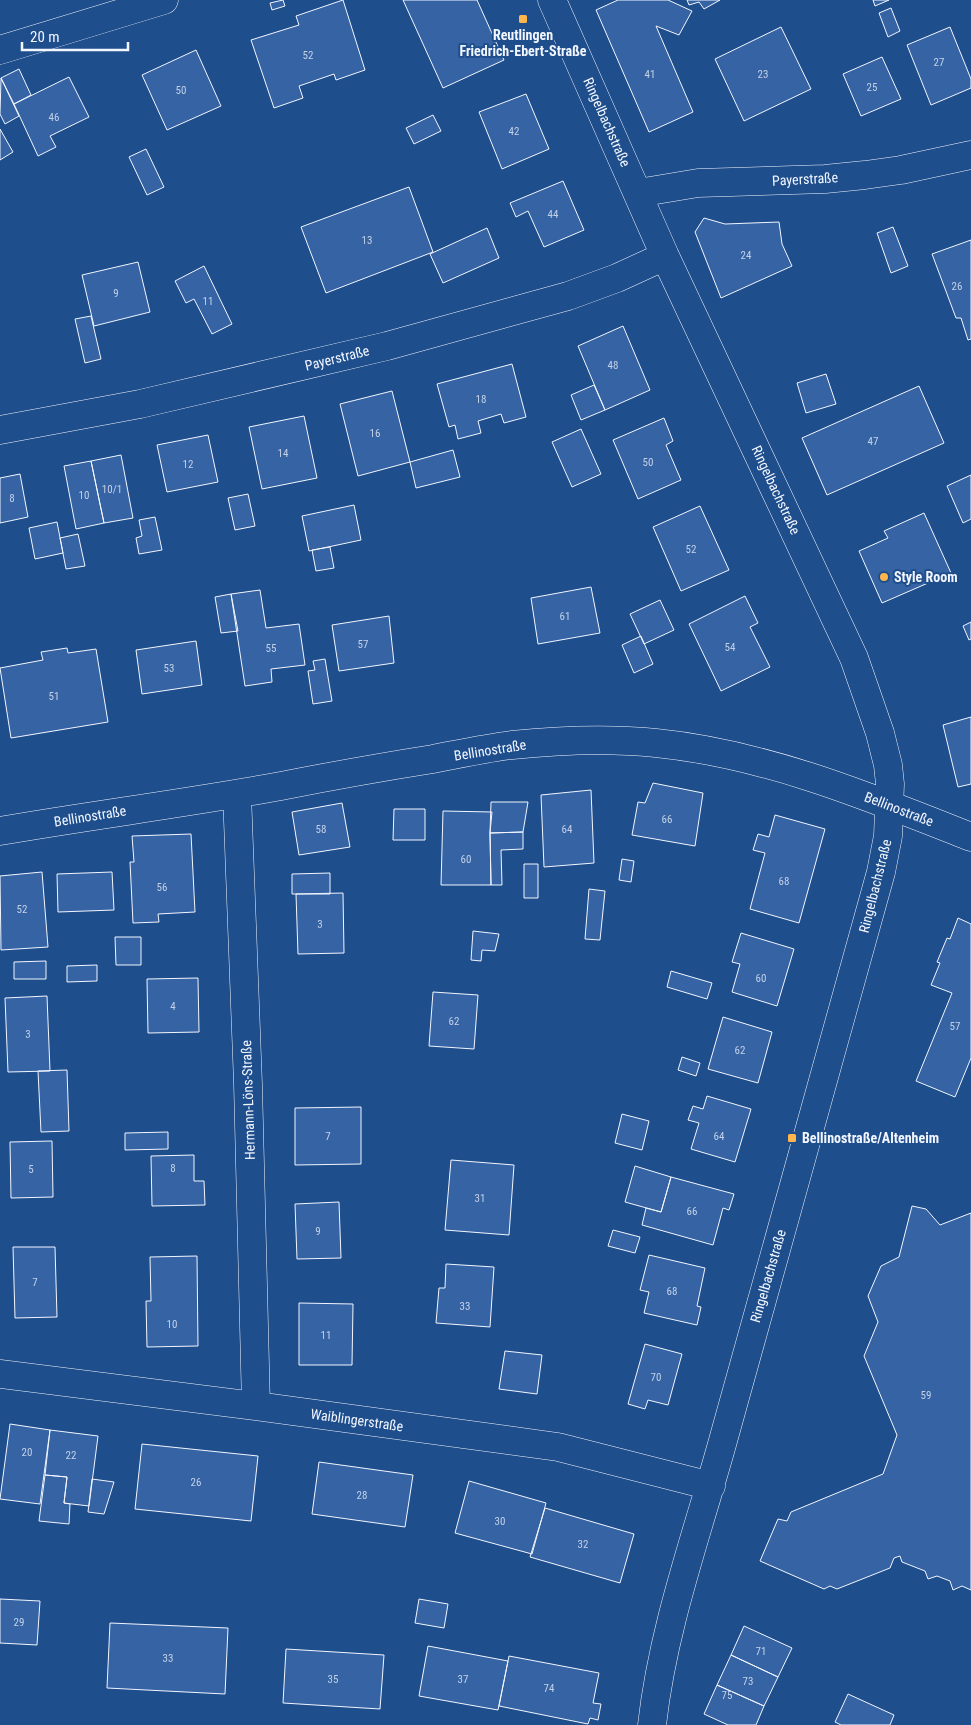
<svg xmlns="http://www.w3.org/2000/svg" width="971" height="1725" viewBox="0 0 971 1725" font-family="'Roboto Condensed',sans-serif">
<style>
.building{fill:#3563a3;stroke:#f2f6ff}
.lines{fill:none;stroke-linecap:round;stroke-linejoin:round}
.minor-casing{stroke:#f2f6ff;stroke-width:29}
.minor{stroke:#1f4e8c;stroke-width:28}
.poi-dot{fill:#ffb74d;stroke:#1f4e8c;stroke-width:2}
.labels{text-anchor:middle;stroke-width:4;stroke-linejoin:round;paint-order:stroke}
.number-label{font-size:11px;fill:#c3d1e8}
.poi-label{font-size:14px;font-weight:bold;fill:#f2f6ff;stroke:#1f4e8c;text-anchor:start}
.street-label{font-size:14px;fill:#f2f6ff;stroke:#1f4e8c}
</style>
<rect width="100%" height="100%" fill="#1f4e8c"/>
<path class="building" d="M 283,0 L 285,6 L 272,10 L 270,3 Z
M 343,0 L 365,70 L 336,80 L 334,74 L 299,86 L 303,98 L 274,108 L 251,40 L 299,25 L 296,16 Z
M 403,0 L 477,0 L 504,60 L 443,88 Z
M 618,0 L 668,0 L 692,11 L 679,35 L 656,26 L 693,112 L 649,132 L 596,10 Z
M 687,0 L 720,0 L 704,9 L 699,2 L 689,5 Z
M 873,0 L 889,0 L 875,6 Z
M 891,8 L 900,31 L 888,37 L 879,13 Z
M 781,27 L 811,89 L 744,121 L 715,59 Z
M 950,27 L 971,79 L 971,88 L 931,105 L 907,45 Z
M 196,50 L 221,106 L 167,130 L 142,75 Z
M 882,57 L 901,99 L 861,116 L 843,74 Z
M 19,69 L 31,95 L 14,104 L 1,78 Z
M 69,77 L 89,117 L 50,136 L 56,147 L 38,156 L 14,104 Z
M 1,78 L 19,116 L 5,124 L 0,114 Z
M 526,94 L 549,149 L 502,169 L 479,112 Z
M 433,115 L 441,131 L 414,144 L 406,128 Z
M 0,129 L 13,152 L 0,160 Z
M 146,149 L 164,187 L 147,195 L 129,157 Z
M 563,181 L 584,230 L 544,247 L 528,211 L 516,217 L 510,203 Z
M 409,187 L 433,252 L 326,293 L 301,227 Z
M 704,218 L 725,224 L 779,222 L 782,244 L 792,266 L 721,298 L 695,232 Z
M 893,227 L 908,266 L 891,273 L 877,233 Z
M 487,228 L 499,258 L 443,283 L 430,254 Z
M 971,240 L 971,339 L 968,340 L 961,318 L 956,318 L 932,254 Z
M 138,262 L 150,312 L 94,326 L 82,275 Z
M 204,266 L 232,324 L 212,334 L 194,299 L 186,303 L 175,281 Z
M 91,316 L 101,359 L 85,363 L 75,319 Z
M 623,326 L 650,390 L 605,410 L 578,346 Z
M 512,364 L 526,417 L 504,423 L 501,414 L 478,421 L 481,433 L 458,439 L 455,425 L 449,427 L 437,384 Z
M 826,374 L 836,404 L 806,413 L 797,383 Z
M 594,385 L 605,410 L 581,420 L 571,395 Z
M 919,386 L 944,443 L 827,495 L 802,438 Z
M 392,391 L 410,462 L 358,476 L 340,404 Z
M 304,416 L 317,478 L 262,489 L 249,427 Z
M 664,418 L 673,441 L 666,445 L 681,480 L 638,499 L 613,440 Z
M 581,429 L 601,474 L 572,487 L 552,442 Z
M 208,435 L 218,482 L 167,492 L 157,445 Z
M 453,450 L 460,477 L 416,488 L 410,462 Z
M 121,455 L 133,518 L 104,523 L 91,461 Z
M 91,461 L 104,523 L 76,529 L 64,466 Z
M 20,474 L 28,517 L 0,523 L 0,478 Z
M 971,475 L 971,519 L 963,523 L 947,486 Z
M 248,494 L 255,526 L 235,530 L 228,498 Z
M 354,505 L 361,540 L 309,551 L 302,516 Z
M 700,506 L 729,570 L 681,591 L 653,527 Z
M 924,513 L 951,573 L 882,603 L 859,551 L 888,538 L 884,531 Z
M 155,517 L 162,550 L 139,554 L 136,538 L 142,536 L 139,520 Z
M 57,522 L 63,553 L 35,559 L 29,528 Z
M 78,534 L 85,566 L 66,569 L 60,538 Z
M 330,547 L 334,568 L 316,571 L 312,550 Z
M 591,587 L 600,633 L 538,644 L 531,598 Z
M 260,590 L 266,628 L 299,624 L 305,665 L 271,669 L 272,682 L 245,686 L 231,594 Z
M 231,594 L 238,631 L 221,633 L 215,597 Z
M 745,596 L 758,623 L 750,627 L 770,667 L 721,691 L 689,624 Z
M 660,600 L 674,630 L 644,644 L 630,614 Z
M 389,616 L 394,663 L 339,671 L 332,625 Z
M 971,622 L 971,639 L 969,640 L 963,626 Z
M 641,636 L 653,664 L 634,673 L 622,645 Z
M 196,641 L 202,685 L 142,694 L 136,650 Z
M 67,648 L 68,653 L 96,649 L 108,722 L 11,738 L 0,668 L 43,660 L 41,652 Z
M 325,659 L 332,701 L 313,704 L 308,671 L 315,670 L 313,661 Z
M 971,717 L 971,784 L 958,787 L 943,725 Z
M 653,783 L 703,793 L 695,846 L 632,835 L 638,802 L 645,803 Z
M 591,790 L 594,863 L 544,867 L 541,795 Z
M 491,802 L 528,802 L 523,832 L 490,833 Z
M 342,803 L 350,847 L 299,855 L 292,812 Z
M 394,809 L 425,809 L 425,840 L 393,840 Z
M 443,811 L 492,812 L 490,833 L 491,885 L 441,885 Z
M 775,815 L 825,829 L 799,923 L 750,909 L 765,853 L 753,850 L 758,834 L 769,837 Z
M 523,832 L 523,849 L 501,850 L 502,885 L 491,885 L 490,833 Z
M 191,834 L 195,912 L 158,914 L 159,922 L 133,923 L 130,862 L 134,862 L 132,836 Z
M 622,859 L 634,861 L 631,882 L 619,880 Z
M 524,864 L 538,864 L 538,898 L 524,898 Z
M 42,872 L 48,947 L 1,950 L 0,876 Z
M 112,872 L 114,910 L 58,912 L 57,874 Z
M 330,873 L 330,894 L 292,894 L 292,874 Z
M 589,889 L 605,891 L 600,940 L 585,939 Z
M 343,893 L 344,953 L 298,954 L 296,894 Z
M 958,918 L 971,924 L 971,1058 L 955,1097 L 916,1081 L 952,993 L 931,985 L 940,963 L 937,962 L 947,938 L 950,939 Z
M 473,931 L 499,934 L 495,951 L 482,950 L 481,961 L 471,960 Z
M 741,933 L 794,949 L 777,1006 L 732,992 L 740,964 L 732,962 Z
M 115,937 L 141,937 L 141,965 L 116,965 Z
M 46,961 L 46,979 L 14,979 L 14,962 Z
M 97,965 L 97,981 L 67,982 L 67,966 Z
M 671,971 L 712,983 L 707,999 L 667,987 Z
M 198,978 L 199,1032 L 148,1033 L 147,979 Z
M 433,992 L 478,995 L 474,1049 L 429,1046 Z
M 47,996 L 50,1071 L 8,1072 L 5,998 Z
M 723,1017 L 772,1032 L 758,1083 L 708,1069 Z
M 682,1057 L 700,1063 L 696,1076 L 678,1070 Z
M 67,1070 L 69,1131 L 41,1132 L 38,1071 Z
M 707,1096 L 751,1109 L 735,1162 L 691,1149 L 699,1123 L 688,1120 L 693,1106 L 703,1109 Z
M 361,1107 L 361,1164 L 295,1165 L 295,1108 Z
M 622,1114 L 649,1121 L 642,1150 L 615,1143 Z
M 168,1132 L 168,1149 L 125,1150 L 125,1133 Z
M 52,1141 L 53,1197 L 11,1198 L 10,1142 Z
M 194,1155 L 194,1181 L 204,1181 L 205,1205 L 152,1206 L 151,1156 Z
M 451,1160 L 514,1165 L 509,1235 L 445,1230 Z
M 635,1166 L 671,1177 L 661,1212 L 625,1202 Z
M 671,1177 L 734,1194 L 729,1210 L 723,1208 L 713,1245 L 642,1225 L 646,1208 L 661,1212 Z
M 339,1202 L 341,1258 L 297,1259 L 295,1204 Z
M 912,1206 L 926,1209 L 940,1225 L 971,1213 L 971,1590 L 962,1586 L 953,1590 L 950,1581 L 937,1576 L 928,1579 L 925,1571 L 902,1562 L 900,1556 L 894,1558 L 890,1568 L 837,1589 L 830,1586 L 824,1589 L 760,1561 L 778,1519 L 787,1521 L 791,1512 L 883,1474 L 897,1435 L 864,1356 L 878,1322 L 868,1296 L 881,1266 L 899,1257 Z
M 613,1230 L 640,1237 L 635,1253 L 608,1246 Z
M 13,1247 L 55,1247 L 57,1317 L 15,1318 Z
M 649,1255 L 705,1268 L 697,1306 L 701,1307 L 697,1325 L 644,1313 L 649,1292 L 640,1290 Z
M 197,1256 L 198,1346 L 147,1347 L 146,1301 L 151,1301 L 150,1257 Z
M 446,1264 L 494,1267 L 490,1327 L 436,1323 L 439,1288 L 445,1288 Z
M 299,1303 L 353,1304 L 352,1365 L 299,1365 Z
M 645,1344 L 682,1354 L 668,1405 L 648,1400 L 645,1409 L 628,1404 Z
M 505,1351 L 542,1355 L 537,1394 L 499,1389 Z
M 10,1424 L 50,1430 L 40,1504 L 0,1499 Z
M 50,1430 L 98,1436 L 89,1506 L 64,1503 L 67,1477 L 45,1475 Z
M 142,1444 L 258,1456 L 251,1521 L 135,1509 Z
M 319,1462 L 413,1475 L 405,1527 L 312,1514 Z
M 45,1475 L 67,1477 L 64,1503 L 70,1504 L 69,1524 L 39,1521 Z
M 92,1479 L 114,1482 L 104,1514 L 88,1512 Z
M 469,1481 L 546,1503 L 532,1554 L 455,1533 Z
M 545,1508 L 634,1534 L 620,1583 L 530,1557 Z
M 0,1599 L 40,1601 L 37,1645 L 0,1643 Z
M 419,1599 L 448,1604 L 444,1628 L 415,1623 Z
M 110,1623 L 228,1628 L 225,1694 L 107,1688 Z
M 744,1626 L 792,1648 L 778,1677 L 731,1655 Z
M 428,1646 L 508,1661 L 498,1710 L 419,1696 Z
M 286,1649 L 384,1655 L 380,1709 L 283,1703 Z
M 731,1655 L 778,1677 L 764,1706 L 717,1685 Z
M 509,1656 L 599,1673 L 593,1703 L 601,1704 L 598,1720 L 590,1718 L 588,1724 L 499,1706 Z
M 717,1685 L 764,1706 L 756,1725 L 728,1725 L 704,1714 Z
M 848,1694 L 894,1715 L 890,1725 L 841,1725 L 835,1722 Z"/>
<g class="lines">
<defs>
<path id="minor" d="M 552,0 L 665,256 L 854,658 L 880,733 L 888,765 L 890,784 L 888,836 L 881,872 C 829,1060 775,1248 724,1437 C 698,1532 663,1626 652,1725
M 0,50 L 164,0
M 638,193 L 698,183 L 825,179 L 865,175 L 901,170 L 971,155
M 0,430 L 140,404 L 387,346 L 568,296 L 617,278 L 665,256
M 237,794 L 248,1084 L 256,1406
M 0,831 C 93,815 188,803 281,786 C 332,776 382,767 433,759 C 459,754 486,748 512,745 C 560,740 608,738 656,743 C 766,754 870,797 971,837
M 0,1374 L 256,1406 L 558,1447 L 711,1486"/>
</defs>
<use href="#minor" class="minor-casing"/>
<use href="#minor" class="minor"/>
</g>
<g class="poi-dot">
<rect x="518" y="14" width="10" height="10" rx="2.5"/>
<circle cx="884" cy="577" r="5"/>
<rect x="787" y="1133" width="10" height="10" rx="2.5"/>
</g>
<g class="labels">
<g class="number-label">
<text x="308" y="59">52</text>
<text x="939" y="66">27</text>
<text x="650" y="78">41</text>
<text x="763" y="78">23</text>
<text x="872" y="91">25</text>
<text x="181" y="94">50</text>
<text x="54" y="121">46</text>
<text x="514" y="135">42</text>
<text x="553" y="218">44</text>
<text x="367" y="244">13</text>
<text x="746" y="259">24</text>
<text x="957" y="290">26</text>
<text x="116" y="297">9</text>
<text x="208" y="305">11</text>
<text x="613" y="369">48</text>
<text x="481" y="403">18</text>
<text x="375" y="437">16</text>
<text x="873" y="445">47</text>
<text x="283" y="457">14</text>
<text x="648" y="466">50</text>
<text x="188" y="468">12</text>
<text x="112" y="493">10/1</text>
<text x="84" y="499">10</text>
<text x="12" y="502">8</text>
<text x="691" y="553">52</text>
<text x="565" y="620">61</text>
<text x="363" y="648">57</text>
<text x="730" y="651">54</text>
<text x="271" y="652">55</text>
<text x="169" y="672">53</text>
<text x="54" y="700">51</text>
<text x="667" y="823">66</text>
<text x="321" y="833">58</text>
<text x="567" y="833">64</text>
<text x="466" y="863">60</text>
<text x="784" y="885">68</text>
<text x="162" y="891">56</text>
<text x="22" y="913">52</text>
<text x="320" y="928">3</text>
<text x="761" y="982">60</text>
<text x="173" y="1010">4</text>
<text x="454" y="1025">62</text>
<text x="955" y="1030">57</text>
<text x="28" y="1038">3</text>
<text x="740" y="1054">62</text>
<text x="328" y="1140">7</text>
<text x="719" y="1140">64</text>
<text x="173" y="1172">8</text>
<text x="31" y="1173">5</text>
<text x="480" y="1202">31</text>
<text x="692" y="1215">66</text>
<text x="318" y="1235">9</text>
<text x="35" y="1286">7</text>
<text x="672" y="1295">68</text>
<text x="465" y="1310">33</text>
<text x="172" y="1328">10</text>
<text x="326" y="1339">11</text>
<text x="656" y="1381">70</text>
<text x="926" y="1399">59</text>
<text x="27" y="1456">20</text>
<text x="71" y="1459">22</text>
<text x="196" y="1486">26</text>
<text x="362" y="1499">28</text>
<text x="500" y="1525">30</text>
<text x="583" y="1548">32</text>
<text x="19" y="1626">29</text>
<text x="761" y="1655">71</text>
<text x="168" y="1662">33</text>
<text x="333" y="1683">35</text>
<text x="463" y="1683">37</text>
<text x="748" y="1685">73</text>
<text x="549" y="1692">74</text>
<text x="727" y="1699">75</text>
</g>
<g class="poi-label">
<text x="523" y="40" text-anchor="middle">Reutlingen<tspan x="523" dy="16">Friedrich-Ebert-Straße</tspan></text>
<text x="894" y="582">Style Room</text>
<text x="802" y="1143">Bellinostraße/Altenheim</text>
</g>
<g class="street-label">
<text transform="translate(607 122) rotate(66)" y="5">Ringelbachstraße</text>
<text transform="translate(805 179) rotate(-3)" y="5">Payerstraße</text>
<text transform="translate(337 358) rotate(-14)" y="5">Payerstraße</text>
<text transform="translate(776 490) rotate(65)" y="5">Ringelbachstraße</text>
<text transform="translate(490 750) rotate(-9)" y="5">Bellinostraße</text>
<text transform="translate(899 809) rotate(21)" y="5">Bellinostraße</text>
<text transform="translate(90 816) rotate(-9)" y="5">Bellinostraße</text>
<text transform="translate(875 886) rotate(-76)" y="5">Ringelbachstraße</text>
<text transform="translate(248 1100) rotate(-92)" y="5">Hermann-Löns-Straße</text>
<text transform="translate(768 1276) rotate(-74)" y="5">Ringelbachstraße</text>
<text transform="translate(357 1420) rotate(8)" y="5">Waiblingerstraße</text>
</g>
</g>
<path d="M22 42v8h106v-8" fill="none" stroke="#f2f6ff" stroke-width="2.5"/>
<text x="30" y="42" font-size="15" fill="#f2f6ff" stroke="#1f4e8c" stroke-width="4" paint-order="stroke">20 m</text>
</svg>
